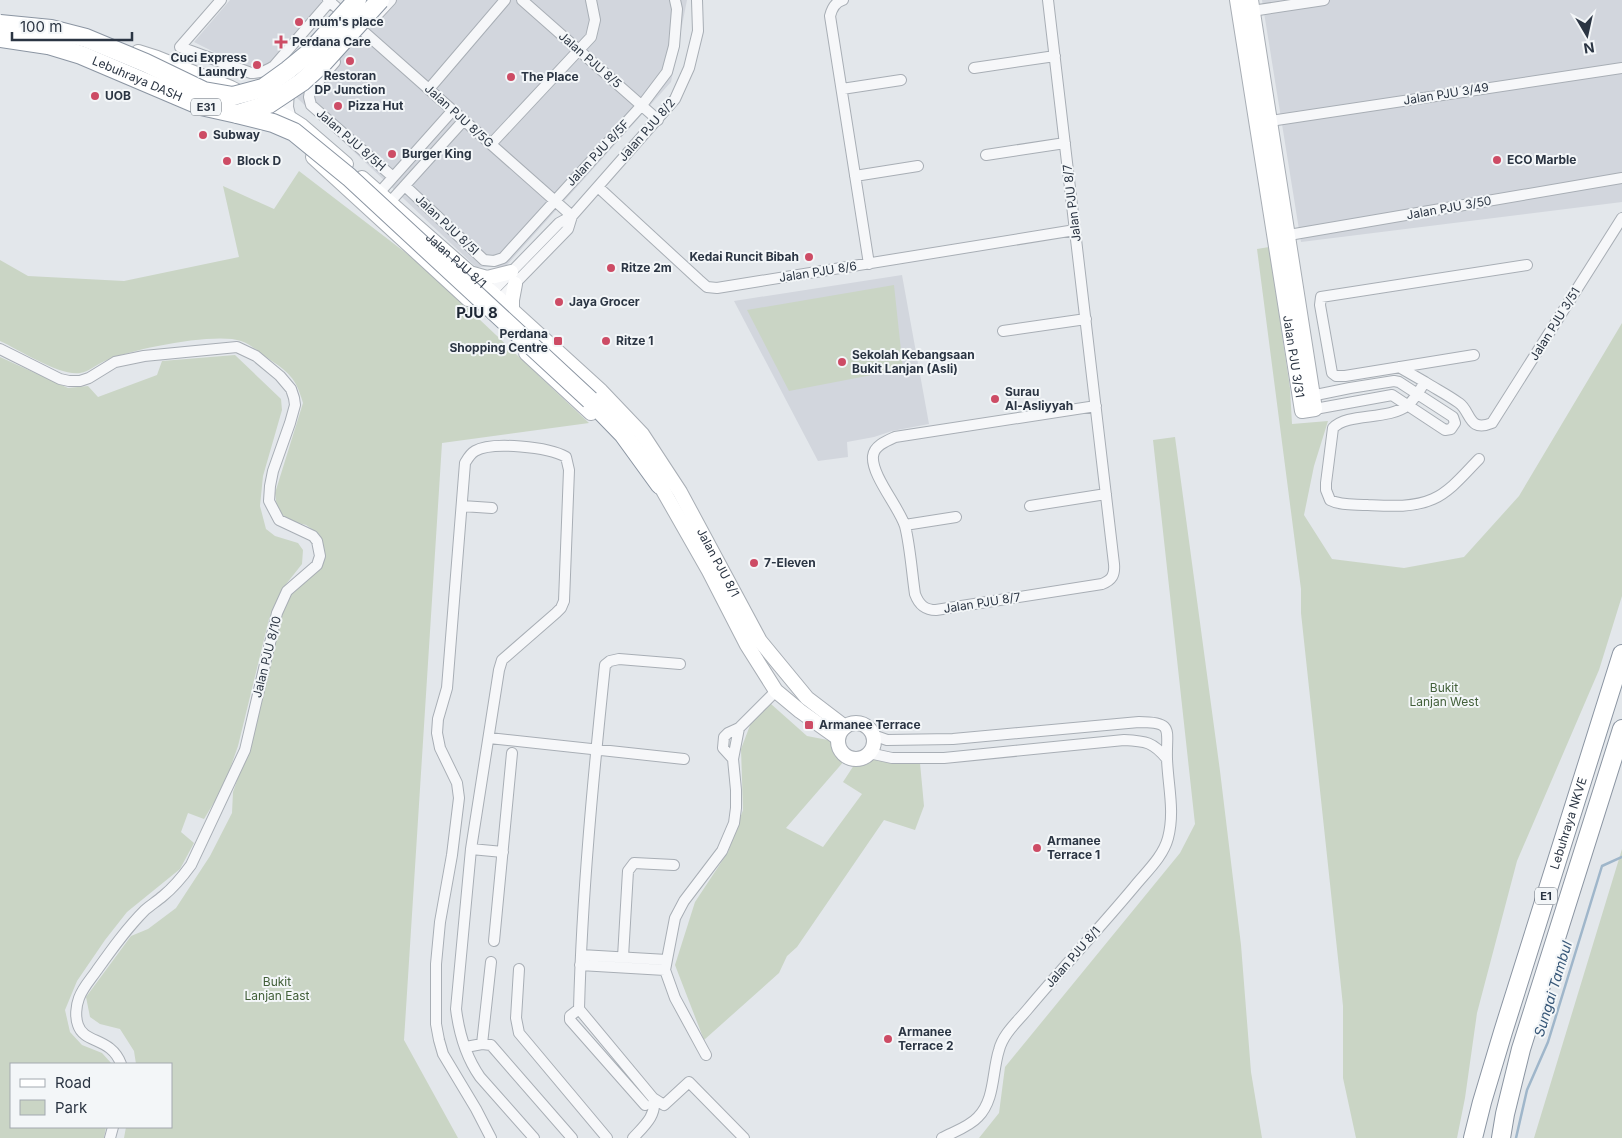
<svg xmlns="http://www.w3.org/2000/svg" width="1622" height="1138" viewBox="0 0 1622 1138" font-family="Inter,sans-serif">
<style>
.built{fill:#d2d6dd}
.green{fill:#cad5c5}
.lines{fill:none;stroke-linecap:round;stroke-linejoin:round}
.stream{stroke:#9fb6ca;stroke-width:2.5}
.street-casing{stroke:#a8aeb5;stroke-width:12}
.secondary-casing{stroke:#a8aeb5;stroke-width:16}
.highway-casing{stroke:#8b95a2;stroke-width:20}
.street{stroke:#f6f7f9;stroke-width:10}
.secondary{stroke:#fff;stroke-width:14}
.highway{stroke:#fff;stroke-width:18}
.highway-bridge-casing{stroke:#8b95a2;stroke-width:20;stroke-linecap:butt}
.highway-bridge{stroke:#fff;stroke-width:18}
.poi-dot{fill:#cd4c65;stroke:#f3f6f8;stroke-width:2}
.labels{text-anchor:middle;stroke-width:4;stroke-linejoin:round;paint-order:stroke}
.shield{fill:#f3f6f8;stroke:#676f79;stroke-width:1}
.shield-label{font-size:11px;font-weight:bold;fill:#2b3543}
.poi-label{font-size:12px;font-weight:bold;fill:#2b3543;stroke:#f3f6f8;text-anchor:start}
.street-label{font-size:12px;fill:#2b3543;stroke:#f3f6f8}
.park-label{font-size:12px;fill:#425f39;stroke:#f3f6f8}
.water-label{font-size:14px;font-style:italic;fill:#365677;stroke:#f3f6f8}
.quarter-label{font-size:15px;font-weight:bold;fill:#1d2634;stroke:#f3f6f8}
</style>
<rect width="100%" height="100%" fill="#e3e7eb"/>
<path class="built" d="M 230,0 L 326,0 L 267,68 L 254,72 L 194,42 Z
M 378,0 L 687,0 L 671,82 L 505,267 L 476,267 L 295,96 Z
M 1262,0 L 1622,0 L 1622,202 L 1301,242 Z
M 902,275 L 929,424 L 892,431 L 874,437 L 847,442 L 848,457 L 818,461 L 734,301 Z"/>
<path class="green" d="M 299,171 L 423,266 L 589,423 L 442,443 L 404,1040 L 458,1138 L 124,1138 L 126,1127 L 171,1127 L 171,1064 L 136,1064 L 134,1051 L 120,1029 L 100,1024 L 90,1017 L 86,997 L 131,936 L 148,929 L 176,908 L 210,856 L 232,813 L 233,792 L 254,732 L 286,599 L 318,568 L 323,549 L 319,534 L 306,525 L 287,520 L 277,508 L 275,493 L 303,403 C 296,377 288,372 266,357 C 259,352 250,344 241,341 C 216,332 132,349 107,360 C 98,363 89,372 80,373 C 59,376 20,350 0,341 L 0,260 L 28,276 L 124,281 L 239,257 L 223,186 L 274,209 Z
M 1269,247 L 1290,388 L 1292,424 L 1328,421 L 1314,466 L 1304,515 L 1332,559 L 1404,568 L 1464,557 L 1519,496 L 1622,323 L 1622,596 L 1599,670 L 1517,861 L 1477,1013 L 1465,1098 L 1457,1138 L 1356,1138 L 1343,1078 L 1343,1006 L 1340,977 L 1301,613 L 1301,589 L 1257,249 Z
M 894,285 L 903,369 L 789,391 L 747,310 Z
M 235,355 L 281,399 L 282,410 L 263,476 L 260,506 L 266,529 L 275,536 L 298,543 L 303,550 L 302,564 L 283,588 L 269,619 L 238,746 L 224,786 L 204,819 L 188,813 L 181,832 L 194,843 L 180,869 L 127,912 L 105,940 L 77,981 L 65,1010 L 70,1032 L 82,1045 L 102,1053 L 112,1064 L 11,1064 L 11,1127 L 106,1127 L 104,1138 L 0,1138 L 0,357 L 68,388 L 88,386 L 98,397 L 157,375 L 162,361 Z
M 1175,437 L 1220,771 L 1241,945 L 1251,1072 L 1262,1138 L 979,1138 L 999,1113 L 1005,1067 L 1180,853 L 1195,824 L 1153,440 Z
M 771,704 L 807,736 L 833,741 L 834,755 L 845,760 L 786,828 L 823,847 L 862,794 L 843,782 L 856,762 L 870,759 L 889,762 L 920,763 L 924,806 L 915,830 L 884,820 L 797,947 L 787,956 L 779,973 L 704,1040 L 675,965 L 695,902 L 728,852 L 743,810 L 741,749 L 752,720 Z
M 1622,849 L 1622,1138 L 1534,1138 Z"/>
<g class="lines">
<path class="stream" d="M 1516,1138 L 1527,1090 L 1548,1042 L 1602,866 L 1622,857"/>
<defs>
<path id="street" d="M 221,0 L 180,47 L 251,73 C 260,73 267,71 274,66 L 331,0
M 328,0 L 572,216
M 522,0 L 658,120
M 843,0 C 835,2 832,8 830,16 L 869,264
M 1048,0 L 1114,564 C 1115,575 1112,580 1102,584 L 936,610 C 925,610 919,605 915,594 C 912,574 910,545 905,526 C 899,507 871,475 873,456 C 874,446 886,441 895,437 L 1096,406
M 1252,11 L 1324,0
M 378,14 L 391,0
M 335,62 L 310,91 L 309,97 L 311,105 L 393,177
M 974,68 L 1055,56
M 429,89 L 505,0
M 842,89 L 901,80
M 289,90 L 288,107 L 291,119
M 1270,121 L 1622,68
M 491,144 L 591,37 L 595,20 L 591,0
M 986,155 L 1065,143
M 855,176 L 918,166
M 405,186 L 484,260 L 494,261 L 503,258 L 642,105 L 667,72 L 674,46 L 677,9 L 675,0
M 598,187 L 699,280 L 707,287 L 717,288 L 1075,230
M 379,193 L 453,110
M 390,202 L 464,120
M 1283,236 L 1622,178
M 488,296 L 559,223 L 572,216 L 675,99 L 689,68 L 698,31 L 697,0
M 495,304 L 568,229 L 572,216
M 1003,331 L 1086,319
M 0,349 L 60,379 L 69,381 L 80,381 L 89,378 L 115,362 L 144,356 L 237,347 L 256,356 L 280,376 L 291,389 L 294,398 L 295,405 L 290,423 L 273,471 L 270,486 L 269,501 L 279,520 L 313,536 L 317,541 L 320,556 L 317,565 L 287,591 L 277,613 L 245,750 L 191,865 C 183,876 174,887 163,896 C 157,901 151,905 145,910 C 127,928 112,949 97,970 C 91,979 83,987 79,998 C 76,1006 75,1017 78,1025 C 84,1044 111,1037 121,1064
M 1474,355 L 1345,376 L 1336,376 L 1332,373 L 1320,305 L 1321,297 L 1527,265
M 1399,367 L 1425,382 C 1420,389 1415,399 1408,405 C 1388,421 1348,412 1333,428 L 1326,483 L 1326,490 L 1330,500 C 1341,506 1355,504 1368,505 C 1388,506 1413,508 1433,499 C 1451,491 1465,473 1479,459
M 1425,382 C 1436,389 1448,395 1459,403 C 1471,411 1468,433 1492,423 L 1622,218
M 1306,397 L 1350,388 L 1394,381 L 1399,382 L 1453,417 L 1455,423 L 1451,429 L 1445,430 L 1392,395 L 1315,409
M 462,506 L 492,508
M 1030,506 L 1106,494
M 905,525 L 956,517
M 873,735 L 887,740 L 953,739 L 1139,722 C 1175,722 1166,730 1167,759 C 1168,786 1175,811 1168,838 C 1163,857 1146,872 1134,887 C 1099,929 1062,968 1027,1010 C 1017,1022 1003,1034 999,1050 C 992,1072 995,1100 978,1117 C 969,1127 953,1132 942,1138
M 489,738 L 684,759
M 869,753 L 892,758 L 944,758 L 1124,740 C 1146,741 1153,742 1167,759
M 733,759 L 723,748 L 724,737 L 728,733 L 739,728 L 776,691
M 471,849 L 503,852
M 494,941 L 512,753
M 581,955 L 667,960
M 623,957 L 628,871 L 634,863 L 674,865
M 580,965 L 665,970
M 519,969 L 516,1018 L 519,1033 L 607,1138
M 579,1009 L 570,1016 L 570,1020 L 645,1105
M 482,1044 L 491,962
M 466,1047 L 482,1044 L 491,1045 L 572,1138
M 706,1055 L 675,998 L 665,970 L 675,918 L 684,901 L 722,851 L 734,823 L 736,808 L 736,790 L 733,759 L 739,728
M 653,1098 L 664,1105 L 689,1082 L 744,1138
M 110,1138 L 113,1127
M 491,1138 L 476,1109 L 443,1054 L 439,1040 L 436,1024 L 436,964 L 440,922 L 452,855 L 459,798 L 457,783 L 440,748 L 437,733 L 438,719 L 447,688 L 465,463 C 468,458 470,454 475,451 C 492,441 549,447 566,457 L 569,470 L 564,601 L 561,608 L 556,613 L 502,660 L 499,670 L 471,849 L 456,1009 C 459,1033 466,1057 480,1077 L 534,1138
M 633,1138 C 643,1127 658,1115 653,1098 L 579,1009 C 582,894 593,779 605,665 L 610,661 L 619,659 L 680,664"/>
<g id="secondary">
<path id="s1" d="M 1237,0 L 1302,411 L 1315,409 L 1251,0"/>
<path d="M 138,52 L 157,58 L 231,88 L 291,119 L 302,126 L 346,164"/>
<path d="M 313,157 L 468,299"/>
<path id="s2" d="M 362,178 L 512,310 L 601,391 L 642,434 L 680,492 L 760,641 L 807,698 L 845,727"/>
<path d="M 473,274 L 487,278 L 511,272"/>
<path d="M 512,310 L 512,300 L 515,284"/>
<path d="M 526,353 L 591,413"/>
<path d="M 653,477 L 660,485 L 709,571 L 747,645 L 776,691 L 800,711 L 838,738"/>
<circle cx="856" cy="741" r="18"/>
</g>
<g id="highway">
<path d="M 590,400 L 623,434 L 660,485"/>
<path id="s3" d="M 1473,1138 L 1482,1102 L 1503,1032 L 1622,654"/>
<path d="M 1501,1138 L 1505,1114 L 1521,1049 L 1622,729"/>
</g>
</defs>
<use href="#street" class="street-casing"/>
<use href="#secondary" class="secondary-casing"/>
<use href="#highway" class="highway-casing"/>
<use href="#street" class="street"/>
<use href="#secondary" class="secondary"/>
<use href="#highway" class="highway"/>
<defs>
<g id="highway-bridge">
<path d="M 0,24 L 51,29 L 86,38 L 146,63 L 204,91 L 233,96 L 263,88 L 288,70 L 310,52 L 357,0"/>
<path id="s4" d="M 0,38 L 48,45 L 81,55 L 201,106 L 237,114 L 269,104 L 302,82 L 323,63 L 380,0"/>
<path d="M 237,114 L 273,123 L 294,132 L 349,177 L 590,400"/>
</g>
</defs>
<use href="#highway-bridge" class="highway-bridge-casing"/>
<use href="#highway-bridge" class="highway-bridge"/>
</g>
<g class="poi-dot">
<circle cx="299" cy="22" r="5"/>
<path d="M278.5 34.5h5v5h5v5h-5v5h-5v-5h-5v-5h5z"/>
<circle cx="350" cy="61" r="5"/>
<circle cx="257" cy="65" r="5"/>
<circle cx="511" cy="77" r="5"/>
<circle cx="95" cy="96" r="5"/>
<circle cx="338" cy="106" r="5"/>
<circle cx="203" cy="135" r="5"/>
<circle cx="392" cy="154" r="5"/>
<circle cx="1497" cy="160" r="5"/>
<circle cx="227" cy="161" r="5"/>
<circle cx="809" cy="257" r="5"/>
<circle cx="611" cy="268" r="5"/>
<circle cx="559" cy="302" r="5"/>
<rect x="553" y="336" width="10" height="10" rx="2.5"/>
<circle cx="606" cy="341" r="5"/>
<circle cx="842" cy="362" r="5"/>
<circle cx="995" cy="399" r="5"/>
<circle cx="754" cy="563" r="5"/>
<rect x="804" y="720" width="10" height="10" rx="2.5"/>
<circle cx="1037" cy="848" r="5"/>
<circle cx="888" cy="1039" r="5"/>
</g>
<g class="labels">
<g class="shield">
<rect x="191" y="98.5" width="30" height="17" rx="4"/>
<rect x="1535" y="887.5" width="22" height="17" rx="4"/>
</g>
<g class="shield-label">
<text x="206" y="111">E31</text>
<text x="1546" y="900">E1</text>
</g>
<g class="poi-label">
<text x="309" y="26">mum's place</text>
<text x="292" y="46">Perdana Care</text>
<text x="247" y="62" text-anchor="end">Cuci Express<tspan x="247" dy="14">Laundry</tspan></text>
<text x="350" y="80" text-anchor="middle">Restoran<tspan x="350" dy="14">DP Junction</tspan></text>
<text x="521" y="81">The Place</text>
<text x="105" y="100">UOB</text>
<text x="348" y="110">Pizza Hut</text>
<text x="213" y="139">Subway</text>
<text x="402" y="158">Burger King</text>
<text x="1507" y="164">ECO Marble</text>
<text x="237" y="165">Block D</text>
<text x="799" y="261" text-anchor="end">Kedai Runcit Bibah</text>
<text x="621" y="272">Ritze 2m</text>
<text x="569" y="306">Jaya Grocer</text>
<text x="548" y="338" text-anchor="end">Perdana<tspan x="548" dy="14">Shopping Centre</tspan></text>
<text x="616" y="345">Ritze 1</text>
<text x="852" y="359">Sekolah Kebangsaan<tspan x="852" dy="14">Bukit Lanjan (Asli)</tspan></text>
<text x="1005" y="396">Surau<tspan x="1005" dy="14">Al-Asliyyah</tspan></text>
<text x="764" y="567">7-Eleven</text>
<text x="819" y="729">Armanee Terrace</text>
<text x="1047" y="845">Armanee<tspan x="1047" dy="14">Terrace 1</tspan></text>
<text x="898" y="1036">Armanee<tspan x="898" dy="14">Terrace 2</tspan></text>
</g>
<g class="street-label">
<text transform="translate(590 60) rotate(41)" y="4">Jalan PJU 8/5</text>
<text dy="4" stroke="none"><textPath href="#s4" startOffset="144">Lebuhraya DASH</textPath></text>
<text transform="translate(1446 94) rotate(-9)" y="4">Jalan PJU 3/49</text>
<text transform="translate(459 116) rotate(42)" y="4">Jalan PJU 8/5G</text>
<text transform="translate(647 130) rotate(-49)" y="4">Jalan PJU 8/2</text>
<text transform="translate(351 140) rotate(41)" y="4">Jalan PJU 8/5H</text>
<text transform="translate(598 153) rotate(-47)" y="4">Jalan PJU 8/5F</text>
<text transform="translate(1072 203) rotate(-97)" y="4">Jalan PJU 8/7</text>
<text transform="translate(1449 208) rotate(-10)" y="4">Jalan PJU 3/50</text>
<text transform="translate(447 225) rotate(43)" y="4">Jalan PJU 8/5I</text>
<text dy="4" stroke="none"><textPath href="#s2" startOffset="125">Jalan PJU 8/1</textPath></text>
<text transform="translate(818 272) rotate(-9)" y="4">Jalan PJU 8/6</text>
<text transform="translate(1555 324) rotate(-58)" y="4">Jalan PJU 3/51</text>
<text dy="4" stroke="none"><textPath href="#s1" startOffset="361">Jalan PJU 3/31</textPath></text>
<text dy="4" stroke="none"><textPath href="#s2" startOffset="529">Jalan PJU 8/1</textPath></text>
<text transform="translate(982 603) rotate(-9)" y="4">Jalan PJU 8/7</text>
<text transform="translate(267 657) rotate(-76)" y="4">Jalan PJU 8/10</text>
<text dy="4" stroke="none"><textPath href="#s3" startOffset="329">Lebuhraya NKVE</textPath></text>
<text transform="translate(1073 957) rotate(-49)" y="4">Jalan PJU 8/1</text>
</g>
<g class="park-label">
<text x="1444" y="692">Bukit<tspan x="1444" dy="14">Lanjan West</tspan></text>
<text x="277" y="986">Bukit<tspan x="277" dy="14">Lanjan East</tspan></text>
</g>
<g class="water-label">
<text transform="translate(1553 989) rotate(-73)" y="5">Sungai Tambul</text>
</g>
<g class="quarter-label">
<text x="477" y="318">PJU 8</text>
</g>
</g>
<rect x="10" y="1063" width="162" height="65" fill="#f3f6f8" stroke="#a3a9b0"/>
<rect x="20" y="1079" width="25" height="8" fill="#ffffff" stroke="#a3a9b0"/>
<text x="55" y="1088" font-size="15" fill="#2b3543">Road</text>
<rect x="20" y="1100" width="25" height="15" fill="#cad5c5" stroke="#a3a9b0"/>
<text x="55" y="1113" font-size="15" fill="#2b3543">Park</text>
<g transform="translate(1587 35) rotate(171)" stroke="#f3f6f8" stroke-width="4" paint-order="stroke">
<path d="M0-4L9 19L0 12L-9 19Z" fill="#2b3543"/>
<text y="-8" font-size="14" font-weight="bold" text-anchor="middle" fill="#2b3543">N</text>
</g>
<path d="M12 32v8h120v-8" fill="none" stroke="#2b3543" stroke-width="2.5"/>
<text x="20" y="32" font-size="15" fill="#2b3543" stroke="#f3f6f8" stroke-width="4" paint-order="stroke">100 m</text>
</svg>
